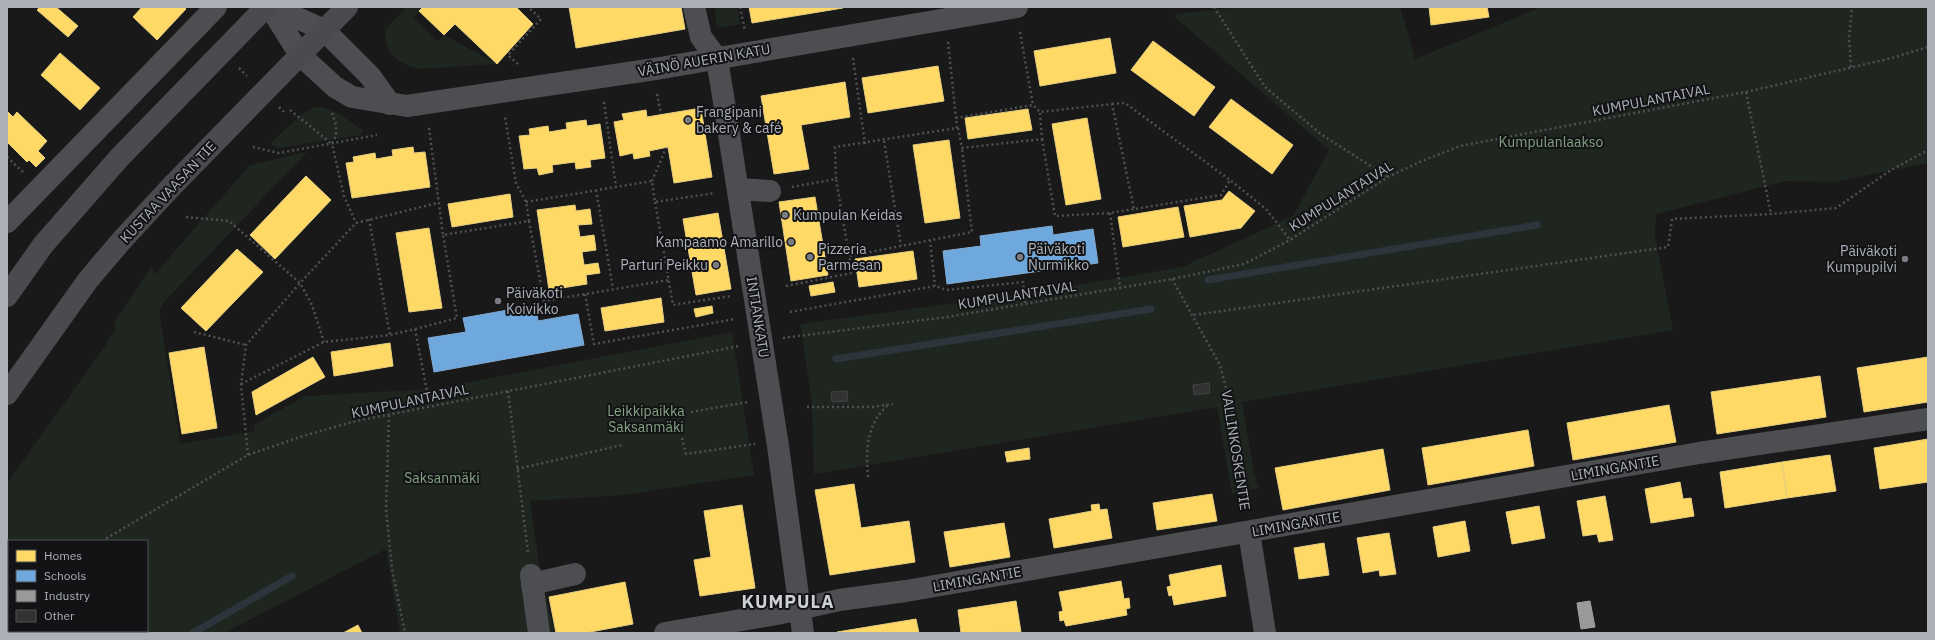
<svg xmlns="http://www.w3.org/2000/svg" width="1935" height="640" viewBox="0 0 1935 640" font-family="'IBM Plex Sans',sans-serif">
<style>
.green{fill:#1f2620;fill-rule:evenodd}
.homes{fill:#ffd966;stroke:#e6cd7f}
.schools{fill:#6fa8dc;stroke:#81aad2}
.industry{fill:#999;stroke:#9ea0a3}
.lines{fill:none;stroke-linecap:round;stroke-linejoin:round}
.stream{stroke:#2c353b;stroke-width:7}
.building{fill:#323233;stroke:#414245}
.path{stroke:#4f5053;stroke-width:2.5;stroke-dasharray:2 3;stroke-linecap:butt}
.minor{stroke:#4d4e52;stroke-width:22}
.major{stroke:#4a4b4e;stroke-width:22}
.poi-dot{fill:#787b81;stroke:#131315;stroke-width:1.5}
.labels{text-anchor:middle;stroke-width:4;stroke-linejoin:round;paint-order:stroke}
.street-label{font-size:14px;fill:#abb0b9;stroke:#131315}
.poi-label{font-size:14px;fill:#abb0b9;stroke:#131315;text-anchor:start}
.park-label{font-size:14px;fill:#83a383;stroke:#131315}
.district-label{font-size:18px;font-weight:bold;letter-spacing:1px;fill:#cccfd5;stroke:#131315}
</style>
<rect width="100%" height="100%" fill="#191919"/>
<path class="green" d="M 406,7 L 423,7 L 413,17 L 438,41 L 444,35 L 497,64 L 419,69 C 396,63 385,54 385,30 Z
M 715,7 L 737,7 L 740,24 L 719,28 L 716,26 Z
M 1242,7 L 1400,7 L 1415,59 L 1542,7 L 1928,7 L 1928,163 L 1834,182 L 1786,181 L 1656,214 L 1655,236 L 1673,330 L 1242,402 L 1254,473 L 1259,488 L 1232,494 L 1217,407 L 814,474 L 812,403 L 800,324 L 1024,294 L 1182,267 L 1293,216 L 1329,150 L 1177,19 L 1174,14 Z
M 315,107 C 332,106 349,121 363,130 L 361,135 L 278,148 L 270,144 C 284,131 298,115 315,107 Z
M 307,152 L 164,302 L 159,311 L 180,444 L 255,431 L 254,425 L 305,396 L 433,389 L 732,332 L 754,475 L 623,495 L 530,501 L 541,577 L 555,633 L 400,633 L 386,549 L 224,633 L 7,633 L 7,483 L 103,349 L 115,330 L 115,321 L 152,266 L 154,275 L 250,165 ZM 9,541 L 147,541 L 147,631 L 9,631 Z"/>
<path class="homes" d="M 40,7 L 56,7 L 78,26 L 68,37 L 37,10 Z
M 142,7 L 184,7 L 186,9 L 157,40 L 133,17 Z
M 423,7 L 516,7 L 533,24 L 497,64 L 455,24 L 444,35 L 419,11 Z
M 569,7 L 681,7 L 685,29 L 576,48 Z
M 749,7 L 843,7 L 843,8 L 752,23 Z
M 1429,7 L 1487,7 L 1489,17 L 1431,25 Z
M 1110,38 L 1116,73 L 1040,86 L 1034,51 Z
M 1153,41 L 1215,87 L 1194,116 L 1131,70 Z
M 60,53 L 100,88 L 80,110 L 41,75 Z
M 938,66 L 944,101 L 868,113 L 862,78 Z
M 845,82 L 850,117 L 801,125 L 809,169 L 774,174 L 761,96 Z
M 1231,99 L 1293,145 L 1272,174 L 1209,127 Z
M 701,108 L 712,177 L 674,183 L 668,147 L 649,151 L 650,156 L 634,159 L 633,153 L 620,156 L 614,122 L 624,120 L 622,114 L 646,110 L 647,117 Z
M 1028,109 L 1032,130 L 968,139 L 965,118 Z
M 7,111 L 13,117 L 17,112 L 47,141 L 38,151 L 45,158 L 36,167 L 29,160 L 27,162 L 7,142 Z
M 1087,118 L 1101,199 L 1066,205 L 1052,124 Z
M 586,120 L 587,126 L 600,124 L 605,158 L 590,160 L 591,167 L 576,169 L 575,162 L 552,165 L 553,172 L 539,175 L 537,168 L 524,169 L 519,136 L 530,135 L 529,129 L 548,126 L 549,132 L 567,129 L 566,123 Z
M 949,140 L 960,218 L 925,223 L 913,145 Z
M 413,147 L 414,153 L 425,152 L 430,187 L 352,198 L 346,163 L 354,162 L 353,157 L 375,153 L 376,159 L 393,156 L 392,150 Z
M 306,176 L 331,200 L 275,259 L 250,235 Z
M 1229,191 L 1255,211 L 1241,228 L 1190,237 L 1184,206 L 1222,200 Z
M 510,194 L 513,217 L 452,227 L 448,204 Z
M 815,197 L 828,275 L 791,281 L 779,202 Z
M 575,205 L 576,211 L 590,209 L 592,224 L 578,225 L 580,237 L 594,235 L 596,250 L 582,252 L 584,265 L 598,263 L 600,273 L 586,275 L 587,284 L 549,290 L 537,210 Z
M 1178,207 L 1184,237 L 1123,247 L 1118,217 Z
M 718,213 L 731,289 L 696,295 L 683,219 Z
M 429,228 L 442,308 L 409,312 L 396,233 Z
M 237,249 L 263,272 L 206,331 L 181,308 Z
M 913,251 L 917,279 L 859,287 L 855,259 Z
M 833,282 L 835,292 L 811,296 L 809,286 Z
M 661,298 L 664,322 L 605,331 L 601,308 Z
M 712,306 L 713,313 L 696,317 L 694,309 Z
M 390,343 L 393,366 L 334,376 L 331,352 Z
M 204,347 L 217,428 L 182,434 L 169,353 Z
M 313,357 L 325,377 L 256,415 L 252,392 Z
M 1928,357 L 1928,402 L 1864,412 L 1857,368 Z
M 1820,376 L 1826,417 L 1717,434 L 1711,392 Z
M 1669,405 L 1676,442 L 1573,460 L 1567,423 Z
M 1528,430 L 1534,466 L 1428,485 L 1422,448 Z
M 1928,439 L 1928,482 L 1880,489 L 1874,448 Z
M 1029,448 L 1030,459 L 1007,462 L 1005,452 Z
M 1383,449 L 1390,490 L 1283,510 L 1275,468 Z
M 1830,455 L 1836,491 L 1787,498 L 1782,462 Z
M 1782,462 L 1787,498 L 1725,508 L 1720,472 Z
M 1680,482 L 1683,499 L 1691,498 L 1694,516 L 1651,523 L 1645,489 Z
M 854,484 L 861,528 L 909,521 L 915,562 L 830,575 L 815,490 Z
M 1212,494 L 1217,521 L 1157,530 L 1153,503 Z
M 1605,496 L 1613,540 L 1599,542 L 1597,534 L 1583,536 L 1577,501 Z
M 1099,504 L 1100,510 L 1107,509 L 1112,538 L 1054,548 L 1049,519 L 1092,511 L 1091,505 Z
M 742,505 L 755,588 L 700,596 L 694,560 L 711,557 L 704,511 Z
M 1539,506 L 1545,538 L 1512,544 L 1506,512 Z
M 1465,521 L 1470,551 L 1438,557 L 1433,527 Z
M 1004,523 L 1010,557 L 950,567 L 944,532 Z
M 1389,533 L 1396,574 L 1380,576 L 1379,570 L 1363,573 L 1357,538 Z
M 1324,543 L 1329,575 L 1299,579 L 1294,548 Z
M 1221,565 L 1226,596 L 1174,605 L 1172,595 L 1169,596 L 1167,587 L 1171,586 L 1169,575 Z
M 1121,581 L 1124,599 L 1129,598 L 1130,608 L 1126,609 L 1127,615 L 1066,626 L 1064,620 L 1060,621 L 1059,612 L 1063,611 L 1059,592 Z
M 625,582 L 633,624 L 585,633 L 556,633 L 549,597 Z
M 1016,601 L 1021,632 L 961,633 L 958,610 Z
M 916,619 L 919,633 L 837,633 L 837,632 Z
M 358,625 L 362,633 L 343,633 Z"/>
<path class="schools" d="M 1052,226 L 1053,235 L 1093,229 L 1098,263 L 947,284 L 943,251 L 981,246 L 980,236 Z
M 536,305 L 538,321 L 578,314 L 584,345 L 434,372 L 428,338 L 466,332 L 463,318 Z"/>
<path class="industry" d="M 1590,601 L 1595,627 L 1581,629 L 1577,603 Z"/>
<g class="lines">
<path class="stream" d="M 1208,280 L 1537,225
M 836,359 L 1151,309
M 193,633 L 292,576"/>
</g>
<path class="building" d="M 1209,383 L 1210,393 L 1194,395 L 1193,385 Z
M 847,391 L 848,401 L 832,402 L 831,392 Z"/>
<g class="lines">
<path class="path" d="M 740,7 L 745,31
M 1214,7 L 1265,87 L 1322,135 L 1388,177
M 1020,32 L 1033,105
M 948,42 L 956,118
M 853,58 L 865,144
M 518,64 L 508,55 L 541,19 L 528,7
M 1851,67 L 1849,38 L 1852,7
M 239,68 L 247,76
M 1746,92 L 1771,214
M 657,94 L 661,114
M 604,102 L 616,187
M 1112,104 L 1125,103 L 1230,180
M 279,107 L 286,114
M 290,110 L 332,144
M 332,113 L 336,125 L 336,136 L 332,144 L 344,196 L 356,223
M 429,128 L 443,235 L 529,221 L 526,202 L 516,183 L 505,117
M 958,128 L 962,148 L 1042,139 L 1040,112
M 1042,139 L 1055,216 L 1110,213 L 1134,209
M 884,141 L 901,246
M 253,147 L 279,153 L 377,135
M 7,157 L 24,173
M 652,181 L 666,148
M 792,187 L 836,179 L 835,147 L 957,128 L 956,118 L 1033,105 L 1040,112 L 1112,104 L 1134,209 L 1221,195 L 1230,180 L 1266,209 L 1290,240
M 596,190 L 613,288
M 526,202 L 652,181 L 655,202 L 715,193
M 655,202 L 673,305 L 731,296
M 1110,213 L 1120,288
M 186,217 L 229,221 L 300,283 L 312,305 L 324,342
M 369,219 L 390,335
M 529,221 L 544,301 L 669,280
M 930,240 L 935,286
M 850,256 L 972,232 L 962,148
M 1172,279 L 1220,365 L 1232,411 L 1246,510
M 786,286 L 852,273 L 836,179
M 585,294 L 594,344 L 735,319
M 790,312 L 935,286 L 947,290 L 1023,282 L 1025,303
M 1194,315 L 1668,247 L 1672,219 L 1771,214 L 1836,208 L 1891,170 L 1928,150
M 415,329 L 457,318 L 443,235
M 194,332 L 246,345
M 783,338 L 947,317 L 1172,279 L 1244,264 L 1290,240 L 1388,177 L 1422,161 L 1460,146 L 1746,92 L 1892,58 L 1928,47
M 241,384 L 324,342 L 390,335 L 415,329 L 430,407
M 508,391 L 528,552
M 807,407 L 872,407 L 893,404
M 691,412 L 748,402
M 389,415 L 386,509 L 392,569 L 405,633
M 682,438 L 686,454 L 755,444
M 248,455 L 241,385 L 246,345 L 300,283 L 356,223 L 438,203
M 517,469 L 622,445
M 868,477 C 866,451 866,425 887,406
M 102,541 L 248,455 L 303,436 L 356,421 L 739,346
M 7,613 L 9,612"/>
<path class="minor" d="M 270,7 L 300,55 L 335,87 L 352,97 L 407,106 L 655,69 L 1017,7
M 273,7 L 324,30 L 370,76 L 390,104
M 694,7 L 701,37 L 717,59 L 723,96 L 778,446 L 803,633
M 738,189 L 770,191
M 7,222 L 216,7
M 1249,532 L 1265,633
M 531,575 L 539,633
M 532,584 L 575,574
M 665,633 L 777,614 L 839,600 L 906,591 L 1699,453 L 1928,419"/>
<path class="major" d="M 7,296 L 43,245 L 119,158 L 266,7
M 7,394 L 88,280 L 122,240 L 172,186 L 347,7"/>
</g>
<g class="poi-dot">
<circle cx="688" cy="120" r="4"/>
<circle cx="785" cy="215" r="4"/>
<circle cx="791" cy="242" r="4"/>
<circle cx="810" cy="257" r="4"/>
<circle cx="1020" cy="257" r="4"/>
<circle cx="1905" cy="259" r="4"/>
<circle cx="716" cy="265" r="4"/>
<circle cx="498" cy="301" r="4"/>
</g>
<g class="labels">
<g class="street-label">
<text transform="translate(704 60) rotate(-10)" y="5">VÄINÖ AUERIN KATU</text>
<text transform="translate(1651 100) rotate(-11)" y="5">KUMPULANTAIVAL</text>
<text transform="translate(168 192) rotate(-47)" y="5">KUSTAA VAASAN TIE</text>
<text transform="translate(1341 196) rotate(-32)" y="5">KUMPULANTAIVAL</text>
<text transform="translate(1017 295) rotate(-9)" y="5">KUMPULANTAIVAL</text>
<text transform="translate(758 317) rotate(81)" y="5">INTIANKATU</text>
<text transform="translate(410 401) rotate(-12)" y="5">KUMPULANTAIVAL</text>
<text transform="translate(1236 450) rotate(81)" y="5">VALLINKOSKENTIE</text>
<text transform="translate(1615 468) rotate(-10)" y="5">LIMINGANTIE</text>
<text transform="translate(1296 524) rotate(-10)" y="5">LIMINGANTIE</text>
<text transform="translate(977 579) rotate(-10)" y="5">LIMINGANTIE</text>
</g>
<g class="poi-label">
<text x="696" y="117">Frangipani<tspan x="696" dy="16">bakery &amp; café</tspan></text>
<text x="793" y="220">Kumpulan Keidas</text>
<text x="783" y="247" text-anchor="end">Kampaamo Amarillo</text>
<text x="818" y="254">Pizzeria<tspan x="818" dy="16">Parmesan</tspan></text>
<text x="1028" y="254">Päiväkoti<tspan x="1028" dy="16">Nurmikko</tspan></text>
<text x="1897" y="256" text-anchor="end">Päiväkoti<tspan x="1897" dy="16">Kumpupilvi</tspan></text>
<text x="708" y="270" text-anchor="end">Parturi Peikku</text>
<text x="506" y="298">Päiväkoti<tspan x="506" dy="16">Koivikko</tspan></text>
</g>
<g class="park-label">
<text x="1551" y="147">Kumpulanlaakso</text>
<text x="646" y="416">Leikkipaikka<tspan x="646" dy="16">Saksanmäki</tspan></text>
<text x="442" y="483">Saksanmäki</text>
</g>
<g class="district-label">
<text x="788" y="608">KUMPULA</text>
</g>
</g>
<rect width="1935" height="640" fill="none" stroke="#abb0b9" stroke-width="16"/>
<rect x="8" y="540" width="140" height="92" fill="#131315" stroke="#505257"/>
<rect x="16" y="550" width="20" height="12" fill="#ffd966" stroke="#505257"/>
<text x="44" y="560" font-size="12" fill="#abb0b9">Homes</text>
<rect x="16" y="570" width="20" height="12" fill="#6fa8dc" stroke="#505257"/>
<text x="44" y="580" font-size="12" fill="#abb0b9">Schools</text>
<rect x="16" y="590" width="20" height="12" fill="#999999" stroke="#505257"/>
<text x="44" y="600" font-size="12" fill="#abb0b9">Industry</text>
<rect x="16" y="610" width="20" height="12" fill="#323233" stroke="#505257"/>
<text x="44" y="620" font-size="12" fill="#abb0b9">Other</text>
</svg>
